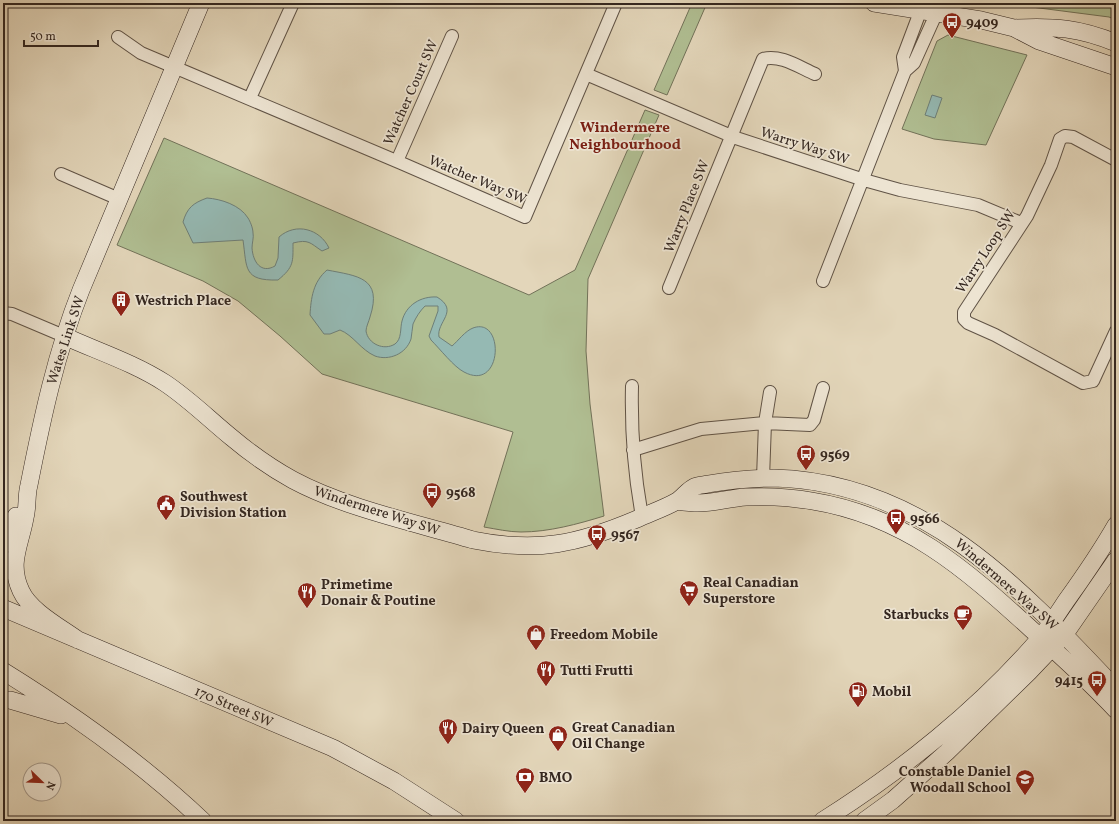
<svg xmlns="http://www.w3.org/2000/svg" width="1119" height="824" viewBox="0 0 1119 824" font-family="Vollkorn,serif">
<style>
.green{fill:#b0be92;stroke:#727259}
.water{fill:#95b9b3;stroke:#6e7f78}
.lines{fill:none;stroke-linecap:round;stroke-linejoin:round}
.street-casing{stroke:#605346;stroke-width:14}
.secondary-casing{stroke:#342720;stroke-width:18}
.street{stroke:#ede4d2;stroke-width:12}
.secondary{stroke:#ede4d2;stroke-width:17}
.labels{text-anchor:middle;stroke-width:3.5;stroke-linejoin:round;paint-order:stroke}
.poi-label{font-size:14px;font-weight:bold;fill:#342720;stroke:#ede4d2;text-anchor:start}
.street-label{font-size:14px;fill:#342720;stroke:#ede4d2}
.neighbourhood-label{font-size:15px;font-weight:bold;fill:#7a1f14;stroke:#ede4d2}
</style>
<rect width="100%" height="100%" fill="#e3d6ba"/>
<filter id="stains"><feTurbulence type="fractalNoise" baseFrequency=".005" numOctaves="4"/><feColorMatrix values="0 0 0 0 .2 0 0 0 0 .09 0 0 0 0 .02 0 0 0 .5 -.17"/></filter>
<radialGradient id="worn" r=".72"><stop offset=".6" stop-color="#630" stop-opacity="0"/><stop offset="1" stop-color="#630" stop-opacity=".3"/></radialGradient>
<path class="green" d="M 692,3 L 707,3 L 667,95 L 654,90 Z
M 1018,3 L 1116,3 L 1116,20 L 1109,17 L 1016,5 Z
M 948,35 L 1027,55 L 986,145 L 934,139 L 902,129 L 937,41 Z
M 645,110 L 659,115 L 588,279 L 586,351 L 590,404 L 604,516 C 578,524 549,532 521,532 C 509,532 496,529 484,527 L 513,432 L 322,374 L 280,336 L 238,301 L 203,281 L 117,245 L 164,138 L 529,295 L 575,270 Z"/>
<path class="water" d="M 932,95 L 942,98 L 935,118 L 925,115 Z
M 207,198 C 221,199 240,205 248,218 C 250,221 253,228 253,233 C 254,237 252,243 252,248 C 253,262 261,274 275,266 L 278,258 L 279,237 C 296,222 320,229 329,248 L 322,251 C 310,243 309,239 293,243 C 293,262 294,267 278,280 C 243,281 247,268 243,240 L 193,243 L 183,222 C 187,208 193,203 207,198 Z
M 327,270 C 357,276 383,277 370,317 C 369,321 366,327 366,331 C 368,344 384,351 395,344 C 402,339 400,328 402,321 C 406,305 421,296 437,297 C 460,311 436,322 439,337 L 452,346 C 458,341 465,331 473,328 C 505,316 503,393 464,372 C 454,367 440,349 431,340 L 429,336 L 438,311 L 438,306 L 425,306 C 420,311 416,317 413,324 C 412,329 412,334 411,339 C 406,354 389,361 375,356 C 361,350 353,335 340,330 L 330,334 L 324,334 L 310,315 C 311,298 313,282 327,270 Z"/>
<g class="lines">
<defs>
<path id="street" d="M 118,37 L 141,53 L 401,163 L 525,217 L 616,3
M 905,71 L 914,63 L 941,3
M 586,74 L 736,138 L 864,180 L 900,190 L 978,205 L 1021,223
M 250,98 L 293,3
M 1116,160 L 1073,137 L 1065,136 L 1060,139 L 1051,165 L 1027,216 L 964,312 L 964,319 L 968,323 L 995,335 L 1083,383 L 1093,381 L 1116,331
M 397,161 L 452,36
M 61,174 L 119,199
M 823,281 L 905,71 L 903,57 L 923,4
M 669,288 L 763,59 C 780,54 799,67 815,74
M 3,313 L 12,314 L 64,336
M 632,386 C 631,430 634,473 642,516
M 633,450 L 701,429 L 765,423 L 810,425 L 814,420 L 823,388
M 763,478 L 765,423 L 770,392"/>
<path id="secondary" d="M 874,3 L 981,20 L 1014,28 L 1039,41 L 1116,67
M 1015,28 C 1054,26 1080,28 1116,43
M 64,336 C 97,351 134,363 165,383 C 189,399 209,419 231,437 C 250,453 271,468 293,480 C 345,508 416,523 473,540 C 537,553 578,544 637,519 C 650,513 665,508 677,501 C 683,497 688,490 694,487 C 698,485 704,485 708,484 C 730,480 751,478 774,478 C 923,482 1020,587 1116,689
M 677,501 C 684,502 691,503 698,503 C 714,503 730,498 746,497 C 768,496 790,497 812,501 C 905,516 964,568 1031,629 C 1060,655 1089,681 1116,710
M 3,545 L 16,516
M 3,608 L 333,748 L 394,781 L 456,821
M 78,640 C 60,627 30,611 21,591 C 8,563 20,546 25,518 C 28,507 26,496 29,485 C 42,419 56,353 81,290 L 201,3
M 3,671 C 74,715 143,764 203,821
M 3,700 L 10,700 L 61,715
M 822,821 C 900,772 979,709 1040,638 C 1049,627 1058,613 1066,601 C 1084,576 1101,551 1116,525
M 864,821 L 893,800 L 947,752 L 1029,672 L 1065,634 L 1116,560"/>
</defs>
<use href="#street" class="street-casing"/>
<use href="#secondary" class="secondary-casing"/>
<use href="#street" class="street"/>
<use href="#secondary" class="secondary"/>
</g>
<defs>
<symbol id="bus-pin" viewBox="-11 -11 22 30"><path d="M0 17L-7.5 6A9.5 9.5 0 1 1 7.5 6Z" fill="#8f2418" stroke="#ede4d2"/><path d="M-5-6H5V4H4V6H2V4H-2V6H-4V4H-5ZM-3.5-4V0h7V-4ZM-3.5 1.2v1.5H-2V1.2ZM2 1.2v1.5H3.5V1.2Z" fill="#fff"/></symbol>
<symbol id="building-pin" viewBox="-11 -11 22 30"><path d="M0 17L-7.5 6A9.5 9.5 0 1 1 7.5 6Z" fill="#8f2418" stroke="#ede4d2"/><path d="M-4-6H4V6H1V3H-1V6H-4ZM-2.5-4.3h1.7v1.8h-1.7ZM.8-4.3h1.7v1.8H.8ZM-2.5-1h1.7V.8h-1.7ZM.8-1h1.7V.8H.8Z" fill="#fff"/></symbol>
<symbol id="civic-pin" viewBox="-11 -11 22 30"><path d="M0 17L-7.5 6A9.5 9.5 0 1 1 7.5 6Z" fill="#8f2418" stroke="#ede4d2"/><path d="M-.6-6.5H3V-4.5H.6V-3L4-1V1h2V6H-6V1h2V-1L-.6-3ZM-1.2 2.5V6h2.4V2.5Z" fill="#fff"/></symbol>
<symbol id="supermarket-pin" viewBox="-11 -11 22 30"><path d="M0 17L-7.5 6A9.5 9.5 0 1 1 7.5 6Z" fill="#8f2418" stroke="#ede4d2"/><path d="M-6-5.5h2.5l.6 2H6L4.5 2H-2.5L-4.4-4H-6ZM-1.5 3.2a1.3 1.3 0 1 0 .1 0ZM3 3.2a1.3 1.3 0 1 0 .1 0Z" fill="#fff"/></symbol>
<symbol id="restaurant-pin" viewBox="-11 -11 22 30"><path d="M0 17L-7.5 6A9.5 9.5 0 1 1 7.5 6Z" fill="#8f2418" stroke="#ede4d2"/><path d="M-5-6h1v4h1v-4h1v4h1v-4h1v5L-1.5 .5V6h-2V.5L-5-1ZM5-6V6H3V1.5H1.5Q1.5-4 5-6Z" fill="#fff"/></symbol>
<symbol id="cafe-pin" viewBox="-11 -11 22 30"><path d="M0 17L-7.5 6A9.5 9.5 0 1 1 7.5 6Z" fill="#8f2418" stroke="#ede4d2"/><path d="M-5.5-4.5H6V0H3Q3 3.5 0 3.5H-2.5Q-5.5 3.5-5.5 0ZM3-3.2v2h1.7v-2ZM-6 4.5H4V6H-6Z" fill="#fff"/></symbol>
<symbol id="shop-pin" viewBox="-11 -11 22 30"><path d="M0 17L-7.5 6A9.5 9.5 0 1 1 7.5 6Z" fill="#8f2418" stroke="#ede4d2"/><path d="M-5-2.5h2.3a2.7 3.5 0 0 1 5.4 0H5L5.5 6h-11ZM-1.5-2.5h3a1.5 2.3 0 0 0-3 0Z" fill="#fff"/></symbol>
<symbol id="fuel-pin" viewBox="-11 -11 22 30"><path d="M0 17L-7.5 6A9.5 9.5 0 1 1 7.5 6Z" fill="#8f2418" stroke="#ede4d2"/><path d="M-5.5-6h7V0h2V4h1.3V-2.5L3-4.5l.8-.8L6-3V5H2.5V1h-1V6h-7ZM-4.2-4.7v3.2H.2V-4.7Z" fill="#fff"/></symbol>
<symbol id="bank-pin" viewBox="-11 -11 22 30"><path d="M0 17L-7.5 6A9.5 9.5 0 1 1 7.5 6Z" fill="#8f2418" stroke="#ede4d2"/><path d="M-6-4H6V4H-6ZM0-2.3a2.3 2.3 0 1 0 0 4.6a2.3 2.3 0 1 0 0-4.6Z" fill="#fff"/></symbol>
<symbol id="school-pin" viewBox="-11 -11 22 30"><path d="M0 17L-7.5 6A9.5 9.5 0 1 1 7.5 6Z" fill="#8f2418" stroke="#ede4d2"/><path d="M0-5L7-2L0 1L-7-2ZM-4 1L0 2.5L4 1V4Q0 6-4 4Z" fill="#fff"/></symbol>
</defs>
<g fill-rule="evenodd">
<use href="#bus-pin" x="941" y="11" width="22" height="30"/>
<use href="#building-pin" x="110" y="289" width="22" height="30"/>
<use href="#bus-pin" x="795" y="443" width="22" height="30"/>
<use href="#bus-pin" x="421" y="481" width="22" height="30"/>
<use href="#civic-pin" x="155" y="493" width="22" height="30"/>
<use href="#bus-pin" x="885" y="507" width="22" height="30"/>
<use href="#bus-pin" x="586" y="523" width="22" height="30"/>
<use href="#supermarket-pin" x="678" y="579" width="22" height="30"/>
<use href="#restaurant-pin" x="296" y="581" width="22" height="30"/>
<use href="#cafe-pin" x="952" y="603" width="22" height="30"/>
<use href="#shop-pin" x="525" y="623" width="22" height="30"/>
<use href="#restaurant-pin" x="535" y="659" width="22" height="30"/>
<use href="#bus-pin" x="1086" y="669" width="22" height="30"/>
<use href="#fuel-pin" x="847" y="680" width="22" height="30"/>
<use href="#restaurant-pin" x="437" y="717" width="22" height="30"/>
<use href="#shop-pin" x="547" y="724" width="22" height="30"/>
<use href="#bank-pin" x="514" y="766" width="22" height="30"/>
<use href="#school-pin" x="1014" y="768" width="22" height="30"/>
</g>
<g class="labels">
<g class="poi-label">
<text x="966" y="27">9409</text>
<text x="135" y="305">Westrich Place</text>
<text x="820" y="459">9569</text>
<text x="446" y="497">9568</text>
<text x="180" y="501">Southwest<tspan x="180" dy="16">Division Station</tspan></text>
<text x="910" y="523">9566</text>
<text x="611" y="539">9567</text>
<text x="703" y="587">Real Canadian<tspan x="703" dy="16">Superstore</tspan></text>
<text x="321" y="589">Primetime<tspan x="321" dy="16">Donair &amp; Poutine</tspan></text>
<text x="949" y="619" text-anchor="end">Starbucks</text>
<text x="550" y="639">Freedom Mobile</text>
<text x="560" y="675">Tutti Frutti</text>
<text x="1083" y="685" text-anchor="end">9415</text>
<text x="872" y="696">Mobil</text>
<text x="572" y="732">Great Canadian<tspan x="572" dy="16">Oil Change</tspan></text>
<text x="462" y="733">Dairy Queen</text>
<text x="1011" y="776" text-anchor="end">Constable Daniel<tspan x="1011" dy="16">Woodall School</tspan></text>
<text x="539" y="782">BMO</text>
</g>
<g class="street-label">
<text transform="translate(410 92) rotate(-66)" y="5">Watcher Court SW</text>
<text transform="translate(805 145) rotate(18)" y="5">Warry Way SW</text>
<text transform="translate(478 179) rotate(23)" y="5">Watcher Way SW</text>
<text transform="translate(686 206) rotate(-68)" y="5">Warry Place SW</text>
<text transform="translate(985 251) rotate(-57)" y="5">Warry Loop SW</text>
<text transform="translate(65 340) rotate(-72)" y="5">Wates Link SW</text>
<text transform="translate(377 510) rotate(18)" y="5">Windermere Way SW</text>
<text transform="translate(1007 584) rotate(41)" y="5">Windermere Way SW</text>
<text transform="translate(234 706) rotate(23)" y="5">170 Street SW</text>
</g>
<g class="neighbourhood-label">
<text x="625" y="132">Windermere<tspan x="625" dy="17">Neighbourhood</tspan></text>
</g>
</g>
<rect width="1119" height="824" fill="none" stroke="#e3d6ba" stroke-width="16"/>
<rect x="4" y="4" width="1111" height="816" fill="none" stroke="#342720" stroke-width="2"/>
<rect x="8" y="8" width="1103" height="808" fill="none" stroke="#342720"/>
<g transform="translate(42 782) rotate(113)"><circle r="19" fill="#ede4d2" stroke="#a3988b"/>
<path d="M0-3L7 15L0 10L-7 15Z" fill="#8f2418"/>
<text y="-6" font-size="11" font-weight="bold" text-anchor="middle" fill="#342720">N</text>
</g>
<path d="M24 40v6h74v-6" fill="none" stroke="#342720" stroke-width="2"/>
<text x="30" y="40" font-size="12" fill="#342720" stroke="#ede4d2" stroke-width="3" paint-order="stroke">50 m</text>
<rect width="100%" height="100%" filter="url(#stains)"/>
<rect width="100%" height="100%" fill="url(#worn)"/>
</svg>
